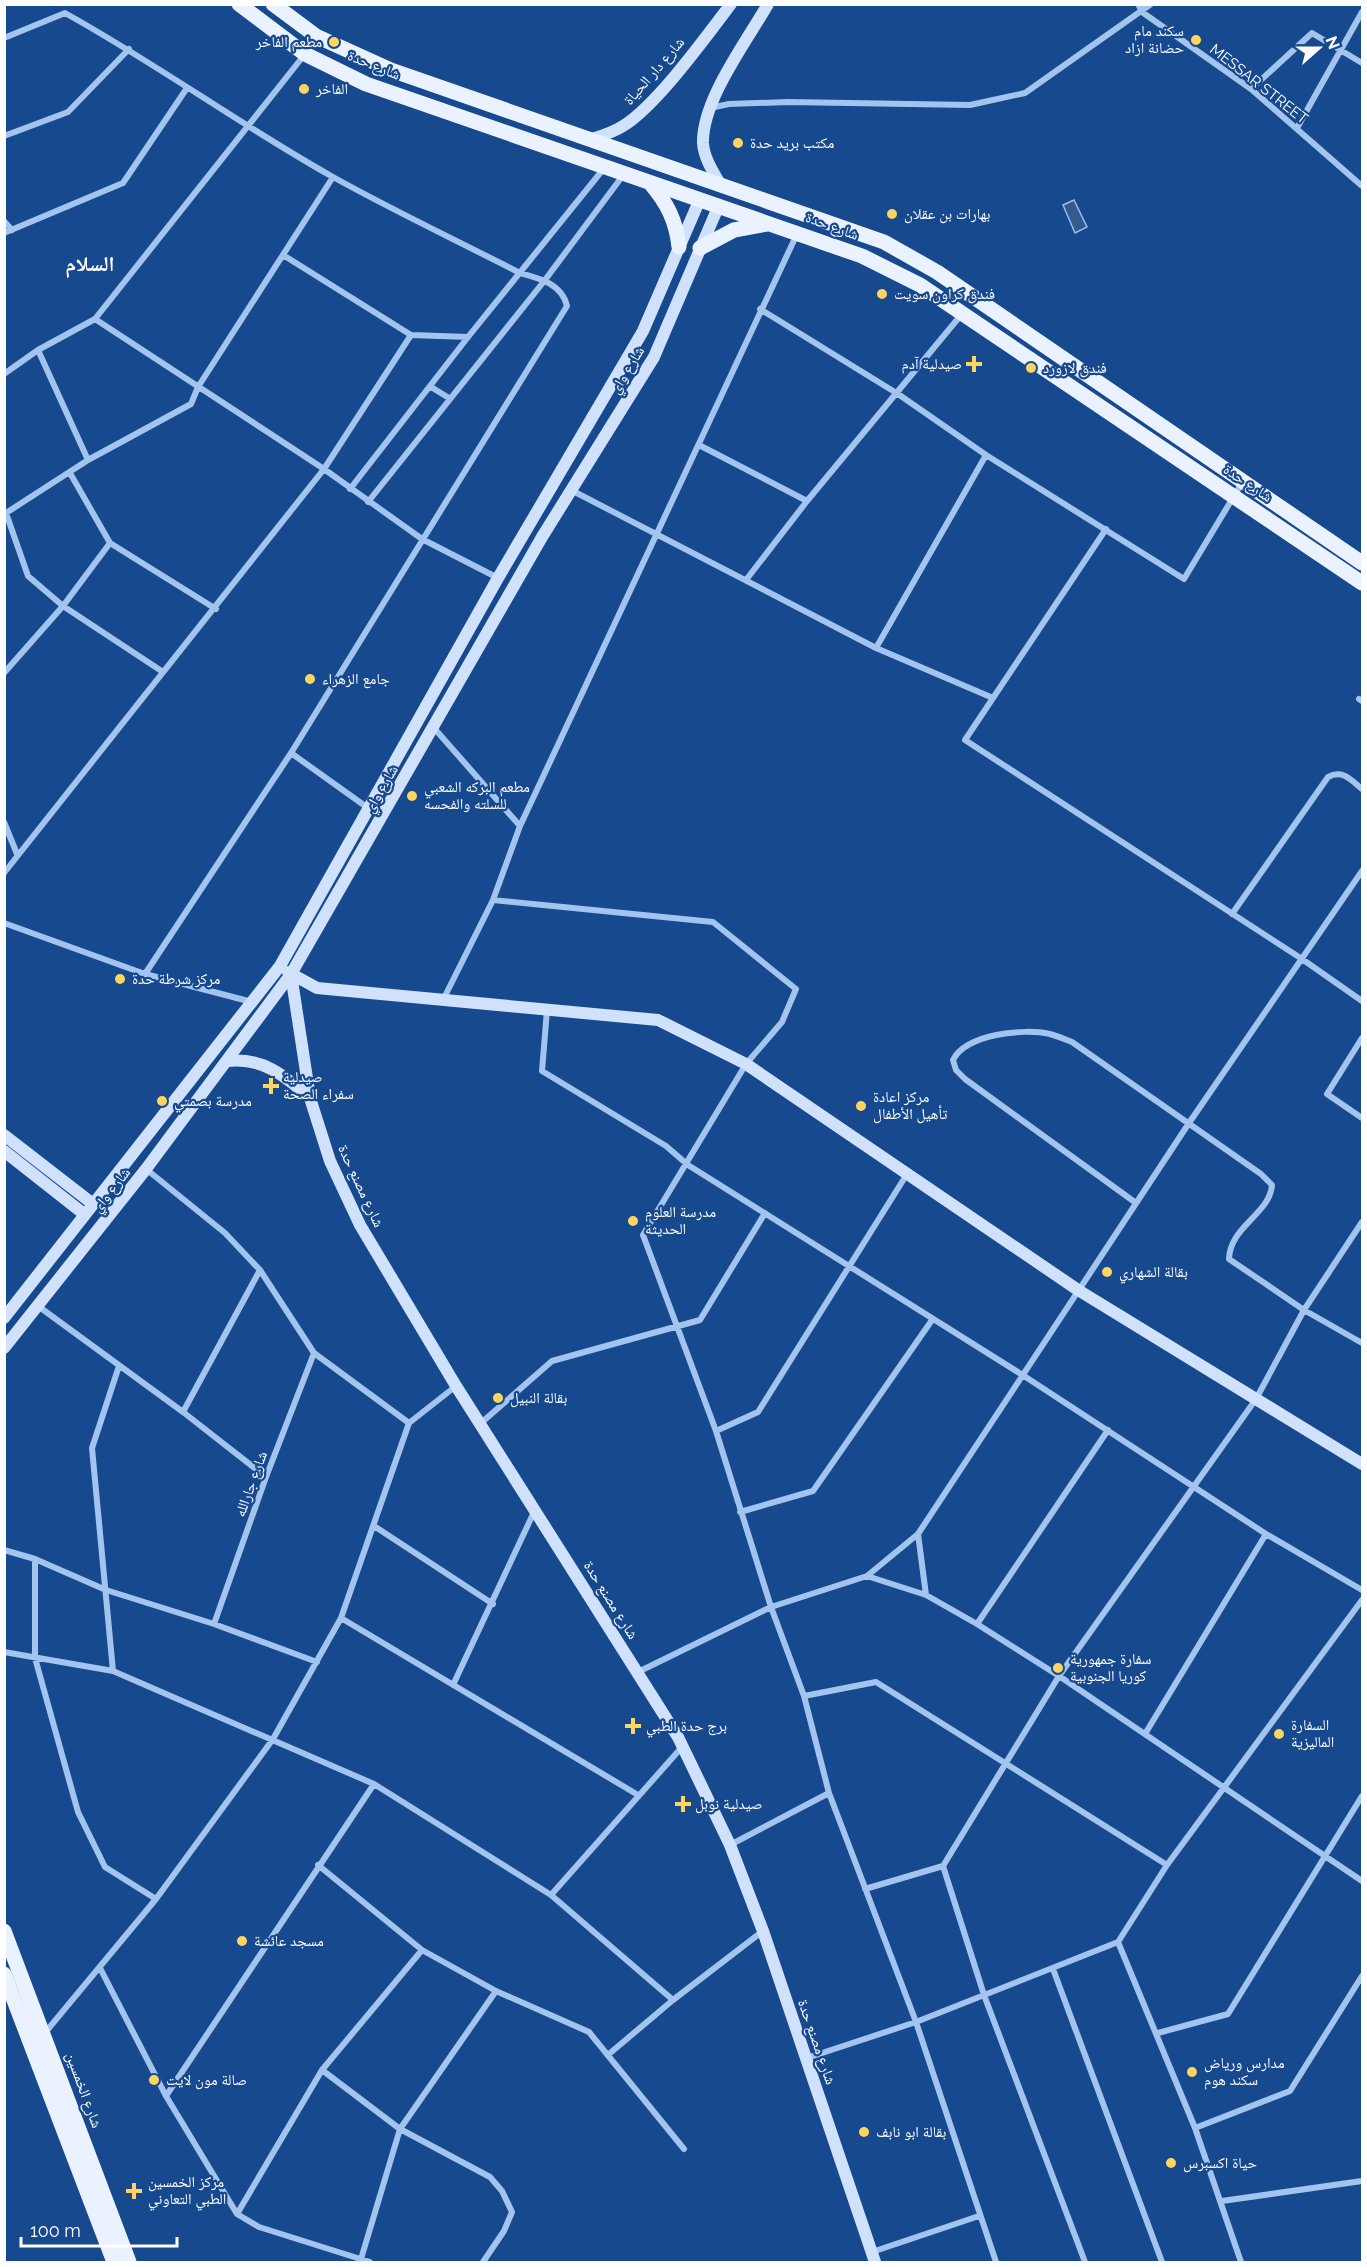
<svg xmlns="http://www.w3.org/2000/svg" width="1367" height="2267" viewBox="0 0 1367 2267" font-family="Raleway,'Noto Naskh Arabic',sans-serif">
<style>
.water{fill:#355a8c;stroke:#95bff2;stroke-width:1.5}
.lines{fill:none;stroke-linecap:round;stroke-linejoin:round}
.street{stroke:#a3c4ef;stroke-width:6}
.secondary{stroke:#d0e2fb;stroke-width:12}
.primary{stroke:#ebf2ff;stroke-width:15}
.poi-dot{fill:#ffd461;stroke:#17498e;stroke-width:2}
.labels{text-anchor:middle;stroke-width:4.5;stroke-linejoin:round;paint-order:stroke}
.poi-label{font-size:15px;fill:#fff;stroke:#17498e;text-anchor:start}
.street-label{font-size:15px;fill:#fff;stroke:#17498e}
.district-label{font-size:21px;font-weight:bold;fill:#fff;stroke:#17498e}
</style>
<rect width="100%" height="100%" fill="#17498e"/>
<path class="water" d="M 1074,200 L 1087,227 L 1075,233 L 1063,205 Z"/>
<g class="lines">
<path class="street" d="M 1138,4 L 1142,12 L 1251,89 L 1362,186
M 4,38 L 65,13 C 157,64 242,126 333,177 C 394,211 458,241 520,273 C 539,278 562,284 567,306 L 291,753 L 145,974
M 1251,89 L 1312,33 L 1362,63
M 710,108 L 729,104 L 788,102 L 970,105 L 1025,93 L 1151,4
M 1297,128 L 1362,12
M 4,136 L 68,112 L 129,49
M 4,221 L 12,230
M 4,233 L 123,183 L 187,88
M 283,255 L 411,335 L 468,337
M 760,309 L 898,394 L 986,455 L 1184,579 L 1243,481
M 95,319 L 324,469 L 422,539 L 498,578
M 38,350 L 88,460
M 4,374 L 38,350 L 95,319 L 305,54
M 431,387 L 449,398
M 699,445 L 807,501
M 70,473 L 110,543 L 216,609
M 350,489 L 468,337 L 605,167
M 571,490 L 876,648 L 993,698
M 368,502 L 545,280 L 624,174
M 1106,529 L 965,740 L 1302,959 L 1362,1001
M 746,580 L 807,501 L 961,315
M 876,648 L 986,455
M 163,672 L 63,606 L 28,576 L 6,513 L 88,460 L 191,404 L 198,387 L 333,177
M 4,673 L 63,606 L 110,543
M 1359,699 L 1362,701
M 434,728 L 520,826 L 493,900 L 444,998
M 291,753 L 368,808
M 4,822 L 17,854
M 520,826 L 797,234
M 4,873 L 324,469 L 411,335
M 493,900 L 713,922 L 796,989 L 782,1022 L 746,1064 L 643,1235 L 716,1431 L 771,1607 L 804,1696 L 829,1793 L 916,2022 L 996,2262
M 1232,914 L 1328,777 C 1343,769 1351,780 1362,789
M 4,923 L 145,974 L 252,1002
M 547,1010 L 542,1071 L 666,1146 L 688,1165 L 1021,1374 L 1266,1534 L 1362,1590
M 1362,1038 L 1327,1094 L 1362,1118
M 146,1169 L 225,1233 L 260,1270 L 314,1353 L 409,1423
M 1136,1203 L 965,1079 L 956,1070 L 953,1060 C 966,1034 1023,1028 1050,1034 C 1057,1036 1065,1039 1072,1042 L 1261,1174 L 1272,1185 C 1270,1214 1230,1226 1229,1259 L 1304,1310 L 1362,1343
M 38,1306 L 183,1412 L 266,1477
M 183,1412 L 260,1270
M 481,1423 L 552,1361 L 700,1320 L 765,1213
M 716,1431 L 758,1412 L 907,1174
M 740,1512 L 813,1491 L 932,1320
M 374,1526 L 493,1604
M 918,1534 L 926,1595
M 4,1550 L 35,1559 L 106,1590 L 214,1624 L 317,1662
M 35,1559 L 35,1658 L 78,1812 L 105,1867 L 156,1899
M 867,1576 L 926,1595 L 977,1624 L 1059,1676 L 1362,1881
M 341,1618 L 638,1795
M 214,1624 L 266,1477 L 314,1353
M 977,1624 L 1108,1430
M 4,1652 L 113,1671 L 374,1784 L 551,1895 L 673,2000
M 113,1671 L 92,1448 L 119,1366
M 638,1672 L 771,1607 L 867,1576 L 918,1534 L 1189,1123 L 1362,871
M 453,1685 L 534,1512
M 804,1696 L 876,1682 L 1167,1865
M 1145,1734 L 1266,1534
M 730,1845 L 829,1793
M 318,1865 L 422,1950 L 496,1991 L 589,2032 L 684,2149
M 865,1889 L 943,1866
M 551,1895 L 682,1747
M 1118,1942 L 1195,2128 L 1241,2262
M 100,1968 L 166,2096 L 237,2214 L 259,2227 L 370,2262
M 1053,1969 L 1162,2262
M 1158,2033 L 1228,2014 L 1362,1796
M 44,2034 L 156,1899 L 273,1739 L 341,1618 L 409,1423 L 456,1386
M 609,2054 L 673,2000 L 763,1931
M 807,2058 L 916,2022 L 1118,1942 L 1167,1865 L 1362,1600
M 322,2070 L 400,2129 L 490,2177 L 502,2191 L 512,2212 L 504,2231 L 483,2262
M 166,2096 L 374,1784
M 1195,2128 L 1290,2091 L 1362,1976
M 1222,2201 L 1362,2181
M 237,2214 L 322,2070 L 422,1950
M 872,2252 L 979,2216
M 361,2259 L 400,2129 L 496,1991
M 1085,2262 L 984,1995 L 943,1866 L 1059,1676 L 1256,1399 L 1304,1310 L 1362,1222"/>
<path class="secondary" d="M 589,140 C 601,136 612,133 623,126 C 656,106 706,37 731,4
M 721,186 C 714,173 704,159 703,143 C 702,100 747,41 768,4
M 288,972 L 317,988 L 658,1020 L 746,1064 L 1078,1290 L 1362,1464
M 291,974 L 310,1098 L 330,1161 L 360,1225 L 456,1386 L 678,1737 L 730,1845 L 763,1931 L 875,2262
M 228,1061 C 263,1057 285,1076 310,1098
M 4,1135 L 93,1204
M 4,1151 L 84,1214
M 4,1318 L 280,966 L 498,578 L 643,331 L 700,199
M 4,1348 L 146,1169 L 291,974 L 542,537 L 654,357 L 719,205"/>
<path class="primary" d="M 239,4 L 305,54 L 366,84 L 862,256 L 920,285 L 1362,583
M 273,4 L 316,36 L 391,70 L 884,242 L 937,272 L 1362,563
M 650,183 C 667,203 676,220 679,247
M 700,248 L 734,230 L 767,224
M 4,1931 L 129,2262
M 4,1974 L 114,2262"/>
</g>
<g class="poi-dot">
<circle cx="1196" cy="40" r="6"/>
<circle cx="334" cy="42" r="6"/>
<circle cx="304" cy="89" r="6"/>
<circle cx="738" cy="143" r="6"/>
<circle cx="892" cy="214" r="6"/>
<circle cx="882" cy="294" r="6"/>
<path d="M971 355h6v6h6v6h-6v6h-6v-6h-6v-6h6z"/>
<circle cx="1031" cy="368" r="6"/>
<circle cx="310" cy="679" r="6"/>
<circle cx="412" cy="796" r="6"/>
<circle cx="120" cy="979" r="6"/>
<path d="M268 1077h6v6h6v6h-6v6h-6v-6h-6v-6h6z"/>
<circle cx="162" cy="1101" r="6"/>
<circle cx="861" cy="1106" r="6"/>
<circle cx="633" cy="1221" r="6"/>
<circle cx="1107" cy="1272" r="6"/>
<circle cx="498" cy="1398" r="6"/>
<circle cx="1058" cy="1668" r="6"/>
<path d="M630 1717h6v6h6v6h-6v6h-6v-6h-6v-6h6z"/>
<circle cx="1279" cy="1734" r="6"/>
<path d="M680 1795h6v6h6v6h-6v6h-6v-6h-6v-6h6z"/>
<circle cx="242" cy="1941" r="6"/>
<circle cx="1192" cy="2072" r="6"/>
<circle cx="154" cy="2080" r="6"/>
<circle cx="864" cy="2132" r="6"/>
<circle cx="1171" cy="2163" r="6"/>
<path d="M131 2182h6v6h6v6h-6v6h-6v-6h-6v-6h6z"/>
</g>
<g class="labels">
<g class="poi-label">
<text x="1184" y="36" text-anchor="end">سكند مام<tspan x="1184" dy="17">حضانة ازاد</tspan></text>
<text x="322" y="47" text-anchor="end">مطعم الفاخر</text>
<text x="316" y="94">الفاخر</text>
<text x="750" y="148">مكتب بريد حدة</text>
<text x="904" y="219">بهارات بن عقلان</text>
<text x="894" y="299">فندق كراون سويت</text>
<text x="962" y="369" text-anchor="end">صيدلية آدم</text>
<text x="1043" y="373">فندق لازورد</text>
<text x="322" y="684">جامع الزهراء</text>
<text x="424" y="792">مطعم البركه الشعبي<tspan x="424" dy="17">للسلته والفحسه</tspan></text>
<text x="132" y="984">مركز شرطة حدة</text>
<text x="283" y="1082">صيدلية<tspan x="283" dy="17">سفراء الصحة</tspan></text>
<text x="873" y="1102">مركز اعادة<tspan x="873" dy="17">تأهيل الأطفال</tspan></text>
<text x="174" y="1106">مدرسة بصمتي</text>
<text x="645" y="1217">مدرسة العلوم<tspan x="645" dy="17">الحديثة</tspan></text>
<text x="1119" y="1277">بقالة الشهاري</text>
<text x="510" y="1403">بقالة النبيل</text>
<text x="1070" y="1664">سفارة جمهورية<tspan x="1070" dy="17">كوريا الجنوبية</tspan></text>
<text x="1291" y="1730">السفارة<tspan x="1291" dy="17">الماليزية</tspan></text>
<text x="646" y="1731">برج حدة الطبي</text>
<text x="695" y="1809">صيدلية نوبل</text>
<text x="254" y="1946">مسجد عائشة</text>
<text x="1204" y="2068">مدارس ورياض<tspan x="1204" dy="17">سكند هوم</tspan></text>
<text x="166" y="2085">صالة مون لايت</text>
<text x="876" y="2137">بقالة ابو نابف</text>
<text x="1183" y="2168">حياة اكسبرس</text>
<text x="148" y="2187">مركز الخمسين<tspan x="148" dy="17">الطبي التعاوني</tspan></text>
</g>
<g class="street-label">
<text transform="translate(374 65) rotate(22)" y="5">شارع حدة</text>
<text transform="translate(654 71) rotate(-49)" y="5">شارع دار الحياة</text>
<text transform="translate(1259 84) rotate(38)" y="5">MESSAR STREET</text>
<text transform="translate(832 226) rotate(20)" y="5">شارع حدة</text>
<text transform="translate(627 370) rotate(-59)" y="5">شارع واي</text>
<text transform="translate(1248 483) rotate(34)" y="5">شارع حدة</text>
<text transform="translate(381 789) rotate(-60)" y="5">شارع واي</text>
<text transform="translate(361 1186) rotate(65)" y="5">شارع مصنع حدة</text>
<text transform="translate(111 1190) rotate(-52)" y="5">شارع واي</text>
<text transform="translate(251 1484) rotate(-70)" y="5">شارع جارالله</text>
<text transform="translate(611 1600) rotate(58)" y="5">شارع مصنع حدة</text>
<text transform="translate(817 2042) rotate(71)" y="5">شارع مصنع حدة</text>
<text transform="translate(84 2090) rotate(70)" y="5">شارع الخمسين</text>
</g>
<g class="district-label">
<text x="90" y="271">السلام</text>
</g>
</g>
<rect width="1367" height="2267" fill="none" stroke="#ffffff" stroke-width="12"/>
<g transform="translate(1319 48) rotate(69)" stroke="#17498e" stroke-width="4.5" paint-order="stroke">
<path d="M0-4.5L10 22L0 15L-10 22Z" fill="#ffffff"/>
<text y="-9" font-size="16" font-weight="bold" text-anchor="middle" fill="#ffffff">N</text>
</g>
<path d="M21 2237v9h156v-9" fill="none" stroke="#ffffff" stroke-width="3"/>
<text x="30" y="2237" font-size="18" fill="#ffffff" stroke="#17498e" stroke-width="4.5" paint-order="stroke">100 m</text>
</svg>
